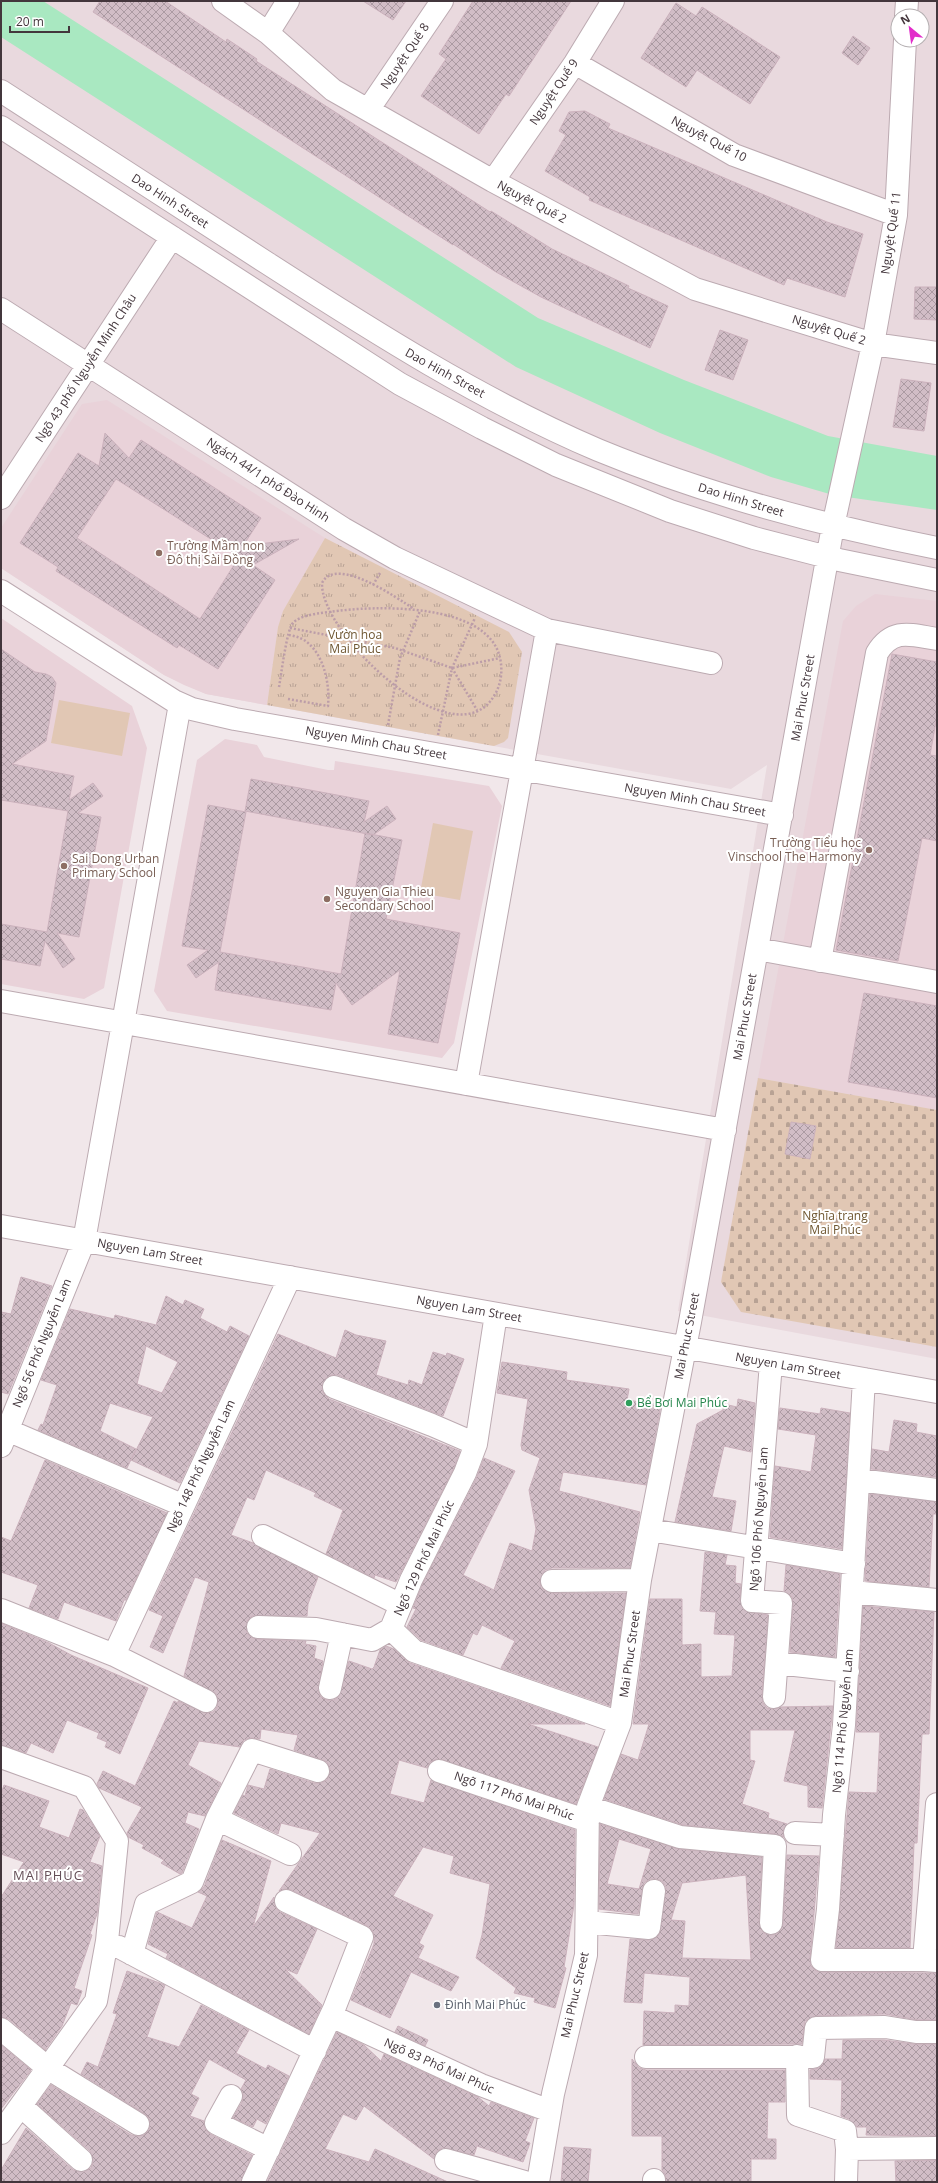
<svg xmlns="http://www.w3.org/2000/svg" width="938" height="2183" viewBox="0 0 938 2183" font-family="'Open Sans',sans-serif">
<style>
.residential{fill:#e9d9de;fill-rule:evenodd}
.education{fill:#e9d2d9}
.grass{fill:url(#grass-tufts)}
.cemetery{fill:url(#cemetery-stones)}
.garden{fill:#e1c7b4}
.water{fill:#a9e8c1}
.building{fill:url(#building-cross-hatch);stroke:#cbb1bc;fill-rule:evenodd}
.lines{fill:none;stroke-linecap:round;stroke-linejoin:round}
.minor-casing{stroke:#bcaab1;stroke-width:24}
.path{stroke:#bc9da8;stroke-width:2.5;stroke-dasharray:2 2;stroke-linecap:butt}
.minor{stroke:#fff;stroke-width:22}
.education-dot{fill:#8d6e63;stroke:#fff;stroke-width:1.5}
.leisure-dot{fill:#2e9e5b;stroke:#fff;stroke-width:1.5}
.worship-dot{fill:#6b7280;stroke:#fff;stroke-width:1.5}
.labels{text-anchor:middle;stroke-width:4;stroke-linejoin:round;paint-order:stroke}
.street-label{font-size:12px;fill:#43363c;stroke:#fff}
.education-label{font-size:12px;fill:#785e54;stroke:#fff;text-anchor:start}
.park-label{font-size:12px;fill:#6e5630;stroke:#fff}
.leisure-label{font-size:12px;fill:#27864d;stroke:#fff;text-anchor:start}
.worship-label{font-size:12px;fill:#5b616d;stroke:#fff;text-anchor:start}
.neighbourhood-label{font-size:13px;letter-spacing:1px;fill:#654f58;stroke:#fff}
</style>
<defs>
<pattern id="grass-tufts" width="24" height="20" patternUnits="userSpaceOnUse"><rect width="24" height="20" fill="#e1c7b4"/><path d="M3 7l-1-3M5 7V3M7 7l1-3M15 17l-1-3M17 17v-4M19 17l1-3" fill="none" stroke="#b8a294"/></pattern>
<pattern id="cemetery-stones" width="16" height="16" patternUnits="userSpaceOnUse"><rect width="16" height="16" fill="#e1c7b4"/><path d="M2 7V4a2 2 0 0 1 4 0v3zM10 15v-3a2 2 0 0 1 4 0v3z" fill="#b8a294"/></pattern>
<pattern id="building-cross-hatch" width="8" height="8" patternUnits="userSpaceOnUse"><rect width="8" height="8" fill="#d1bdc6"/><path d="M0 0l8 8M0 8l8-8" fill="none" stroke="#ab9aa2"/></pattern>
</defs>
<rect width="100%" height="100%" fill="#f1e7ea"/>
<path class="residential" d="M 1,1 L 937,1 L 937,1359 L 678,1311 L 767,765 L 731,789 L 206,694 L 164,675 L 1,568 ZM 898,16 L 922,16 L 922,40 L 898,40 Z"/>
<path class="education" d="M 107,400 L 325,538 L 283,611 L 278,627 L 267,705 L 206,694 L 184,685 L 164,675 L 1,568 L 1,528 L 82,404 Z
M 875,594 L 937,601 L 937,1110 L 758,1078 L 843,621 L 856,606 Z
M 1,618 L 132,706 L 147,748 L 104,988 L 84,999 L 1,984 Z
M 225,739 L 257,745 L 264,757 L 328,770 L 334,770 L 335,761 L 489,786 L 502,806 L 454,1043 L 442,1058 L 167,1011 L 154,991 L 197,760 Z"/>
<path class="grass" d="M 325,538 L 509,632 L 522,652 L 508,738 L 504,742 L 494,746 L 267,705 L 278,627 L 283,611 Z"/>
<path class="cemetery" d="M 758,1078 L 937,1110 L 937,1347 L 741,1312 L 721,1282 Z"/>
<path class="garden" d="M 59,700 L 130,713 L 122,756 L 51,743 Z
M 433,823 L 473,831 L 460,900 L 420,893 Z"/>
<path class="water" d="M 1,1 L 43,1 L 538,318 L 684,380 L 828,436 L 937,456 L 937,510 L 833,495 L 771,477 L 660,433 L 516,367 L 1,37 Z"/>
<path class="building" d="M 100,1 L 165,1 L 226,42 L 227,39 L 257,59 L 256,61 L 490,212 L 491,211 L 552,249 L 629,286 L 628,288 L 668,306 L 650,348 L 541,297 L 496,272 L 453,244 L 453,245 L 93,12 Z
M 363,1 L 406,1 L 393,20 Z
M 473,1 L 571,1 L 509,96 L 506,94 L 479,134 L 421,96 L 446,59 L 439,54 Z
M 676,3 L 696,16 L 702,7 L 780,57 L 750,104 L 697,70 L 686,87 L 641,58 Z
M 853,36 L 870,48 L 858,65 L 842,53 Z
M 585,111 L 610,124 L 608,128 L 827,222 L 863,234 L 845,297 L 787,278 L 784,285 L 589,200 L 590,197 L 545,171 L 566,135 L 559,131 L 569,112 Z
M 915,287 L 937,287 L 937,320 L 914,319 Z
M 720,330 L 748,340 L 733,380 L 705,370 Z
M 901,379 L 931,383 L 924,431 L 893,427 Z
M 105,433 L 129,458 L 141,440 L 261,518 L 243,546 L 299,539 L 253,565 L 275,580 L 218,669 L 179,645 L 177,648 L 56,571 L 58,567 L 20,543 L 78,453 L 99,466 ZM 116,479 L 239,557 L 200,619 L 77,538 Z
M 1,649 L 35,672 L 46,674 L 52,677 L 56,683 L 46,741 L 12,764 L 74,776 L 69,800 L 93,783 L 103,796 L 78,813 L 101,817 L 79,937 L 57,933 L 75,959 L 63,968 L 45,941 L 40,966 L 1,959 L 1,924 L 47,932 L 68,811 L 1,800 Z
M 892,654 L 937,662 L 937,716 L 930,755 L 937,756 L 937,841 L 922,838 L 898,961 L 836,950 Z
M 251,779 L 369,801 L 364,822 L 387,806 L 396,819 L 373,835 L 245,811 Z
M 208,805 L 246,812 L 220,952 L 341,974 L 365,833 L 402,840 L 386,919 L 460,933 L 438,1043 L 388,1034 L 400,970 L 352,1005 L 336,983 L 331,1010 L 215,990 L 219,962 L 196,978 L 187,965 L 208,950 L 182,946 Z
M 864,993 L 937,1006 L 937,1098 L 848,1082 Z
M 791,1122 L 816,1126 L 810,1159 L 785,1154 Z
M 21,1277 L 52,1286 L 8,1394 L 1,1392 L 1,1312 L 11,1314 Z
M 166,1296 L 183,1305 L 185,1300 L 204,1309 L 200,1318 L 227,1332 L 230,1326 L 249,1336 L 180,1483 L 131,1460 L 153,1417 L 110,1403 L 100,1431 L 136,1449 L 127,1468 L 38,1430 L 41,1424 L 43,1425 L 57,1385 L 41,1380 L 70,1309 L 114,1319 L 115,1315 L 156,1325 ZM 146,1346 L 178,1362 L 162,1393 L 137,1384 Z
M 345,1330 L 356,1335 L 386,1341 L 376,1375 L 408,1385 L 409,1380 L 422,1385 L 433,1352 L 446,1356 L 447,1353 L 464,1359 L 443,1416 L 338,1375 L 332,1375 L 326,1378 L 322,1389 L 324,1394 L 329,1399 L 460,1451 L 454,1468 L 396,1582 L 375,1575 L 374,1578 L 326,1554 L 343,1510 L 314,1496 L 316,1493 L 266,1470 L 254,1500 L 247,1497 L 231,1535 L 253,1543 L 318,1577 L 308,1604 L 307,1616 L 252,1616 L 247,1621 L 247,1633 L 251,1637 L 257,1639 L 306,1641 L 305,1644 L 316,1646 L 314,1658 L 323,1661 L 318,1691 L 321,1697 L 327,1700 L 334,1700 L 339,1696 L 349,1661 L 372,1669 L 374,1667 L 380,1650 L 386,1646 L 394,1649 L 410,1663 L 585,1724 L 528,1724 L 598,1747 L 576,1804 L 437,1759 L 430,1762 L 427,1768 L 399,1760 L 390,1794 L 424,1803 L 431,1780 L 575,1830 L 574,1905 L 564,1967 L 566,1968 L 555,2008 L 534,2002 L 535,1998 L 514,1993 L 516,1988 L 476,1958 L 482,1935 L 490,1884 L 450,1873 L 454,1856 L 423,1847 L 393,1896 L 433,1915 L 419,1943 L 424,1946 L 418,1958 L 459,1977 L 451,1991 L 411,1972 L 390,2018 L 351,2000 L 374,1944 L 374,1936 L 372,1930 L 367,1926 L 291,1890 L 285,1889 L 279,1891 L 320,1833 L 281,1823 L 278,1834 L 234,1813 L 243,1795 L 245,1796 L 248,1785 L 264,1789 L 270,1769 L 314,1783 L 321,1783 L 327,1780 L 330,1769 L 327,1762 L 294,1750 L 298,1735 L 261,1729 L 260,1739 L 250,1738 L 244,1740 L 240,1747 L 199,1741 L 188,1765 L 221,1783 L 205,1816 L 188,1812 L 185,1823 L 199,1829 L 182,1873 L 180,1874 L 161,1863 L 164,1860 L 142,1848 L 144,1845 L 128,1837 L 127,1833 L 142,1807 L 99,1788 L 97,1784 L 103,1771 L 135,1786 L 174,1701 L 178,1703 L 178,1701 L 206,1713 L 213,1712 L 217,1707 L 218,1701 L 216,1694 L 184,1676 L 209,1582 L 195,1577 L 163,1653 L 150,1647 L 163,1616 L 149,1610 L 278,1334 L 336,1358 Z
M 502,1362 L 567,1372 L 566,1380 L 629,1389 L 627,1400 L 661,1405 L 646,1485 L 563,1472 L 559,1491 L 640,1512 L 630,1568 L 552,1568 L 545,1570 L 540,1581 L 541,1588 L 552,1593 L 626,1593 L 610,1706 L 501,1668 L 515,1641 L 482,1625 L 477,1635 L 473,1633 L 463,1655 L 421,1640 L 407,1627 L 416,1609 L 413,1608 L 422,1585 L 476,1479 L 484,1458 L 515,1471 L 463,1575 L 494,1590 L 510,1543 L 532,1551 L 536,1529 L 529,1490 L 540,1458 L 522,1450 L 521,1445 L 528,1399 L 497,1393 Z
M 738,1399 L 755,1403 L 751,1452 L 724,1446 L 712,1497 L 736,1501 L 731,1531 L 675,1522 L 697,1424 L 723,1410 L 724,1404 L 737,1407 Z
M 780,1408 L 820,1414 L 821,1408 L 850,1413 L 842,1549 L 770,1537 L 775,1466 L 811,1472 L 816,1435 L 778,1429 Z
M 894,1420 L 917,1424 L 916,1432 L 937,1436 L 937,1477 L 871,1469 L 872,1449 L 889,1452 Z
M 45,1460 L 167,1513 L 126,1600 L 124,1600 L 116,1621 L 64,1602 L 58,1619 L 29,1608 L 38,1585 L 1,1572 L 1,1537 L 11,1541 Z
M 870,1494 L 937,1502 L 937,1514 L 933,1514 L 929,1587 L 865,1581 Z
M 705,1552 L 727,1555 L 725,1565 L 736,1566 L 735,1583 L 741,1584 L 740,1600 L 745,1611 L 768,1615 L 762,1696 L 763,1703 L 767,1708 L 773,1709 L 781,1707 L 833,1706 L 822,1808 L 808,1807 L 808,1786 L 784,1781 L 795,1730 L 750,1730 L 750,1760 L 755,1761 L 742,1804 L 769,1813 L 768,1818 L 787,1824 L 783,1832 L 784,1837 L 776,1834 L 683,1825 L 604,1799 L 621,1754 L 638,1760 L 649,1724 L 633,1724 L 650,1599 L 682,1599 L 682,1645 L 701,1644 L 701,1677 L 732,1676 L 735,1635 L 714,1634 L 716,1612 L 700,1611 Z
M 786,1565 L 840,1574 L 835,1657 L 790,1652 L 793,1604 L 792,1597 L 784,1591 Z
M 863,1606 L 934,1612 L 929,1734 L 922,1734 L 917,1843 L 914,1843 L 910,1948 L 836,1948 L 849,1792 L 877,1793 L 880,1732 L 856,1732 Z
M 1,1623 L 49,1643 L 71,1655 L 148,1688 L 120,1754 L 105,1747 L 107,1742 L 97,1738 L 99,1733 L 67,1720 L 53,1753 L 31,1743 L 26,1753 L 1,1745 Z
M 4,1785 L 49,1801 L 39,1827 L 69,1838 L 80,1809 L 83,1810 L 100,1836 L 90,1862 L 102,1866 L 97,1914 L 90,1934 L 92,1935 L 74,1988 L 82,1991 L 77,2005 L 71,2003 L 62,2026 L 45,2050 L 9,2019 L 1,2017 L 1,1897 L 24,1862 L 1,1854 L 1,1794 Z
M 600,1824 L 679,1849 L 762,1857 L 759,1923 L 764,1933 L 770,1935 L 777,1934 L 783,1924 L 787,1855 L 819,1856 L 810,1959 L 811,1966 L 816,1971 L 822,1972 L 937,1973 L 937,2020 L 917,2020 L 885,2014 L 816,2016 L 805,2021 L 802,2044 L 643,2045 L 644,2011 L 675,2013 L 675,2005 L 689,2006 L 690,1977 L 644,1973 L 642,2003 L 624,2002 L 630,1939 L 648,1940 L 654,1939 L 659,1935 L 666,1887 L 662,1881 L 656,1879 L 650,1879 L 644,1883 L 638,1914 L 599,1909 ZM 619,1839 L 651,1849 L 639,1889 L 607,1884 ZM 746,1875 L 751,1960 L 682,1958 L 685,1921 L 671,1920 L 682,1883 Z
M 222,1840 L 271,1861 L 253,1927 L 274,1897 L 276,1908 L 280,1912 L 317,1929 L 297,1974 L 285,1969 L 322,2005 L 309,2034 L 166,1958 L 168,1954 L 148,1944 L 157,1912 L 192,1928 L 207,1896 L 198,1892 L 204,1887 Z
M 127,1971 L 165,1985 L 147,2037 L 179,2047 L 201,2005 L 249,2030 L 236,2053 L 266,2069 L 268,2065 L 289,2076 L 266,2124 L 257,2119 L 253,2127 L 233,2118 L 242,2102 L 243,2095 L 241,2089 L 246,2080 L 209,2059 L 191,2094 L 199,2098 L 190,2116 L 204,2121 L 205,2129 L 210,2134 L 252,2155 L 241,2182 L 1,2182 L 1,2170 L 26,2128 L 73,2170 L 84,2172 L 91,2168 L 93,2162 L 90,2151 L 37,2104 L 51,2085 L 131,2135 L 137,2136 L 144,2135 L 149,2130 L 149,2118 L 145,2114 L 81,2074 L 87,2062 L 98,2067 L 117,2014 L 113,2013 Z
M 398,2026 L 428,2040 L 425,2046 L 395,2032 Z
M 337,2032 L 364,2045 L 381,2061 L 384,2054 L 478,2097 L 489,2106 L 491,2102 L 534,2118 L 525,2141 L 530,2143 L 523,2162 L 477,2146 L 474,2155 L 443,2148 L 437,2151 L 434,2159 L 364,2106 L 356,2120 L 343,2114 L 325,2149 L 369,2162 L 375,2149 L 448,2182 L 267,2182 Z
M 843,2040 L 884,2040 L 914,2044 L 937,2044 L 937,2136 L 866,2135 L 867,2127 L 856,2127 L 849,2119 L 841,2116 L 842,2080 L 810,2079 L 810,2070 L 819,2068 L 825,2059 L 842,2059 Z
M 1,2045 L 31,2070 L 1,2109 Z
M 632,2059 L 639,2068 L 646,2070 L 785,2070 L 785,2102 L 768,2102 L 767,2139 L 776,2139 L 776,2159 L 751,2159 L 751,2182 L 666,2182 L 665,2174 L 662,2170 L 662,2136 L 632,2136 Z
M 564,2147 L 591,2149 L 588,2182 L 561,2182 Z
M 937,2160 L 937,2182 L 896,2182 L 895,2161 Z"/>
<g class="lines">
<defs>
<path id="minor" d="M 223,1 L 268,33 L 333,90 L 493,181 L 695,289 L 873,344 L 937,353
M 906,16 L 907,1
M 268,33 L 288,1
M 575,63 L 734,155 L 896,215
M 1,91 C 90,148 178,206 267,263 C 374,332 481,400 598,450 C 707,495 821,525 937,548
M 368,110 L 442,1
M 1,127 L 400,384 L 482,428 L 556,465 L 670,511 L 754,538 L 839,560 L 937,580
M 493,181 L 575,63 L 613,1
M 1,309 L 344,529 L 395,558 L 547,630
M 1,498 L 172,237
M 1,591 L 174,701 L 192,709 L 235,719 L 782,815
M 757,949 L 937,982
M 820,961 L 877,653 C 893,627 911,635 937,639
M 1,1001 L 725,1130
M 466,1084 L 547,630 L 711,663
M 1,1226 L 937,1392
M 496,1314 L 476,1444 L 465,1473 L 411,1580 L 391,1629 L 414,1651 L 620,1723
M 771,1363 L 752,1601 L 781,1603 L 774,1697
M 864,1379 L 844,1725 L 834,1815 L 828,1909 L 822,1960 L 924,1960
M 334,1387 L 432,1425 L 476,1444
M 7,1430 L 182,1505
M 1,1446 L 84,1241 L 180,704
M 859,1480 L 937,1490
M 650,1530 L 854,1564
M 263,1536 L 401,1605
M 552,1581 L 640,1580
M 852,1592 L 937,1600
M 1,1610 L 114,1655 L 206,1701
M 258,1627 L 316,1629 L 372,1640 L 391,1629
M 114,1655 L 290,1277
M 777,1663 L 848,1671
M 330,1688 L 342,1634
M 1,1757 L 84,1787 L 117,1841 L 107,1941 L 96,2001 L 1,2133
M 439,1771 L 588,1821
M 937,1804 L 924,1960 L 937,1961
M 588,1807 L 680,1837 L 775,1846 L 771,1923
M 217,1819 L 290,1854
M 795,1833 L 833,1835
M 587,1922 L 649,1928 L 654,1891
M 119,1947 L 315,2051
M 132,1954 L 146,1904 L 192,1882 L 217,1819 L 252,1750 L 318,1771
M 331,2016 L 481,2085 L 550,2111
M 1,2029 L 49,2069 L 138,2124
M 797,2056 L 798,2115 L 845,2131 L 847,2149 L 937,2148
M 646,2057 L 813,2057 L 816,2028 L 885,2027 L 916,2032 L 937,2032
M 231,2096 L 216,2123 L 269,2149
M 21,2106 L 81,2160
M 446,2160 L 525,2182
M 654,2180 L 654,2182
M 253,2182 L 334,2009 L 362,1937 L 286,1901
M 538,2182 L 553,2094 L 586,1955 L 588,1807 L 620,1723 L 640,1580 L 690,1322 L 833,526 L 873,344 L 896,215 L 905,40
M 846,2182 L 847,2149"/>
</defs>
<use href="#minor" class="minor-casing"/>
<path class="path" d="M 373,585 L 380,573
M 290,628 L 395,648 L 452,668 L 500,658
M 452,668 L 477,710
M 279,687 C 281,676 287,628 293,623 C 300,615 320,613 330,612 C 374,605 488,602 500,658 C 503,671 501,685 494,696 C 454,762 320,634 322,583 C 336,555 397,598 414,609
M 288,699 L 328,706 C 330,684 324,653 304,640 C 299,637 294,636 289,635
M 388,725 L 400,658 L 420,611
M 438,735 L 452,668 L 475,618"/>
<use href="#minor" class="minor"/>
</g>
<g class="education-dot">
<circle cx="159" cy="553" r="4"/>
<circle cx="869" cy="850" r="4"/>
<circle cx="64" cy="866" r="4"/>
<circle cx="327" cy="899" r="4"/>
</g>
<circle class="leisure-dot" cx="629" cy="1403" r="4"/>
<circle class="worship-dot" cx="437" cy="2005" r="4"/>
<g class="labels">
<g class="street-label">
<text transform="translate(405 56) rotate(-56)" y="4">Nguyệt Quế 8</text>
<text transform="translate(554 92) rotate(-56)" y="4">Nguyệt Quế 9</text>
<text transform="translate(709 139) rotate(28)" y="4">Nguyệt Quế 10</text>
<text transform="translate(170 201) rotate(33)" y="4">Dao Hinh Street</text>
<text transform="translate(532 202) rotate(28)" y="4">Nguyệt Quế 2</text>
<text transform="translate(891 233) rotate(-82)" y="4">Nguyệt Quế 11</text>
<text transform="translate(829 330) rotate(17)" y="4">Nguyệt Quế 2</text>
<text transform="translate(86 368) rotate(-57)" y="4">Ngõ 43 phố Nguyễn Minh Châu</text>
<text transform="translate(445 373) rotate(29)" y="4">Dao Hinh Street</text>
<text transform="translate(268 480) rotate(33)" y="4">Ngách 44/1 phố Đào Hinh</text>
<text transform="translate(741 500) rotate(17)" y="4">Dao Hinh Street</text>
<text transform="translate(803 698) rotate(-80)" y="4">Mai Phuc Street</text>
<text transform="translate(376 743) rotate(10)" y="4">Nguyen Minh Chau Street</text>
<text transform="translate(695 800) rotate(10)" y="4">Nguyen Minh Chau Street</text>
<text transform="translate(745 1017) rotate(-80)" y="4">Mai Phuc Street</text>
<text transform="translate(150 1252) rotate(10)" y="4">Nguyen Lam Street</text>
<text transform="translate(469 1309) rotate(10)" y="4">Nguyen Lam Street</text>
<text transform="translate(687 1336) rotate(-79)" y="4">Mai Phuc Street</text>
<text transform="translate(42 1343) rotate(-68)" y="4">Ngõ 56 Phố Nguyễn Lam</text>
<text transform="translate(788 1366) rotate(10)" y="4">Nguyen Lam Street</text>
<text transform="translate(201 1466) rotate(-65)" y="4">Ngõ 148 Phố Nguyễn Lam</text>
<text transform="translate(759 1519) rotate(-86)" y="4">Ngõ 106 Phố Nguyễn Lam</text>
<text transform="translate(424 1558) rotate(-65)" y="4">Ngõ 129 Phố Mai Phúc</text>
<text transform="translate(630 1654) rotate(-82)" y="4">Mai Phuc Street</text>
<text transform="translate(843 1721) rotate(-85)" y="4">Ngõ 114 Phố Nguyễn Lam</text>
<text transform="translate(514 1796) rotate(19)" y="4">Ngõ 117 Phố Mai Phúc</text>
<text transform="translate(575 1995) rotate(-77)" y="4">Mai Phuc Street</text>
<text transform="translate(439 2066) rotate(24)" y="4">Ngõ 83 Phố Mai Phúc</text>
</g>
<g class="education-label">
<text x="167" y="550">Trường Mầm non<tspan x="167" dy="14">Đô thị Sài Đồng</tspan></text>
<text x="861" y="847" text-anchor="end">Trường Tiểu học<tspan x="861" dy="14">Vinschool The Harmony</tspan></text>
<text x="72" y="863">Sai Dong Urban<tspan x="72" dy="14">Primary School</tspan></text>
<text x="335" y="896">Nguyen Gia Thieu<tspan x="335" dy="14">Secondary School</tspan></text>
</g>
<g class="park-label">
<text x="355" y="639">Vườn hoa<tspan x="355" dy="14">Mai Phúc</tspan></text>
<text x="835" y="1220">Nghĩa trang<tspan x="835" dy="14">Mai Phúc</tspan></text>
</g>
<g class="leisure-label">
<text x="637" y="1407">Bể Bơi Mai Phúc</text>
</g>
<g class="worship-label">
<text x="445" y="2009">Đinh Mai Phúc</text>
</g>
<g class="neighbourhood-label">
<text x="48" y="1880">MAI PHÚC</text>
</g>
</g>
<rect width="938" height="2183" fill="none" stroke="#43363c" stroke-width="4"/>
<g transform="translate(910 28) rotate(331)"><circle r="19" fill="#ffffff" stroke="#b4afb1"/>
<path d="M0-3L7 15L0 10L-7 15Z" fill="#e22dca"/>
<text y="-6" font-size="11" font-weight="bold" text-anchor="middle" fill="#43363c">N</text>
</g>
<path d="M10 26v6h59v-6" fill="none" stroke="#43363c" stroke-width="2"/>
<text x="16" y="26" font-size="12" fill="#43363c" stroke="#ffffff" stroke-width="3" paint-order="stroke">20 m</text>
</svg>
